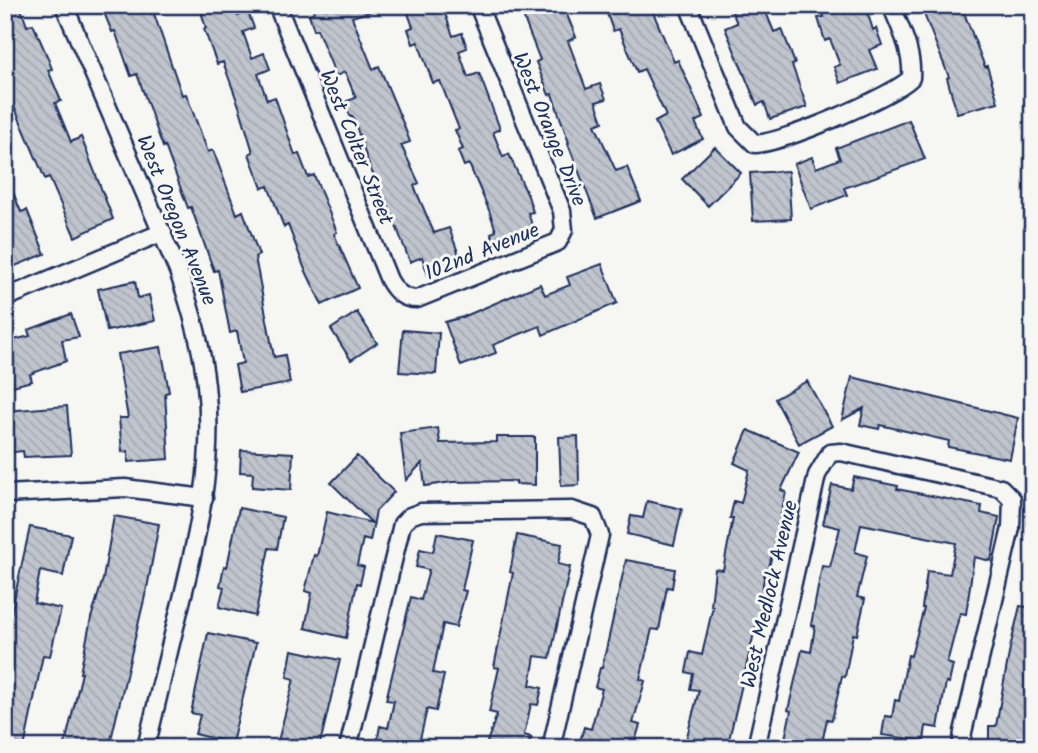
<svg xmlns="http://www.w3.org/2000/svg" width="1038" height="753" viewBox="0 0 1038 753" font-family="Kalam,sans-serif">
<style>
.building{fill:url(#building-back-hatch);stroke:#1b2f5e;stroke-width:2}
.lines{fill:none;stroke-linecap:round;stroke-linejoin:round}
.street-casing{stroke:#1b2f5e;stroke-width:21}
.street{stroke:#f6f6f2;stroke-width:16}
.labels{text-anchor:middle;stroke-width:6;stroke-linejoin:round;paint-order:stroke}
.street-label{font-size:21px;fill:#1b2f5e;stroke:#f6f6f2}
</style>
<defs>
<pattern id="building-back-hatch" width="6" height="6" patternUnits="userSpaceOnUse" patternTransform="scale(1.75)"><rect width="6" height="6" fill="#c0c4cd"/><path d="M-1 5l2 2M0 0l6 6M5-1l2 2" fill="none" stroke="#a4a9b2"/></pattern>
</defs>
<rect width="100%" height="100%" fill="#f6f6f2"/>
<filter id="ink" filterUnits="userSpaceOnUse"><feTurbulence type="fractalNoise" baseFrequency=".0143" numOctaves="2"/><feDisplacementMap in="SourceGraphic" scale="14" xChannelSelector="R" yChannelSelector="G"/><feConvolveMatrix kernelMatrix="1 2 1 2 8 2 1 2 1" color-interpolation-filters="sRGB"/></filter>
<g filter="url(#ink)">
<path class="building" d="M 101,5 L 151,5 L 182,95 L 186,94 L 208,152 L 213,150 L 237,214 L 243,211 L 259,255 L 255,257 L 274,357 L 285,355 L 290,383 L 240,392 L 235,365 L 243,363 L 237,331 L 230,333 L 218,270 L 214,271 L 191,207 L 188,208 L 165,146 L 163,147 L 137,74 L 131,76 L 115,31 L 112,32 Z
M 199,5 L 235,5 L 238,16 L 248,12 L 254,28 L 243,32 L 252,58 L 264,53 L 270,69 L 258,74 L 267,100 L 275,97 L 295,155 L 299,154 L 308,177 L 314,175 L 337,232 L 334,234 L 358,288 L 322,305 L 304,267 L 288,225 L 284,227 L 268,186 L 262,188 L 249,154 L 253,152 L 240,109 L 223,62 L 217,64 L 204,29 L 206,28 Z
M 312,5 L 380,5 L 380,8 L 352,17 L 373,69 L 379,66 L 403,123 L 410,142 L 401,145 L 419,183 L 414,186 L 434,233 L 449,228 L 462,263 L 428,275 L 422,257 L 410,262 L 386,200 L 370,168 L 353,117 L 351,118 L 344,102 L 356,98 L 345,72 L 336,76 L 317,29 L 314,30 L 309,14 L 314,12 Z
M 405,5 L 442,5 L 453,36 L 462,33 L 467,48 L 459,51 L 468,77 L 479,73 L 500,129 L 493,132 L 503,157 L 509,154 L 528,196 L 533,212 L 528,213 L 535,234 L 495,247 L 491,233 L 496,231 L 489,210 L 469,164 L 464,166 L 458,151 L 463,149 L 455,130 L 459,129 L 440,81 L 433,83 L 418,42 L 413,44 L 408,29 L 413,27 Z
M 536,5 L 563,5 L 576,37 L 568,41 L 586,89 L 600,84 L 606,99 L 596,102 L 603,122 L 595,125 L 616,171 L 627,167 L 641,201 L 597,218 L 568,144 L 569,143 L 552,94 L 549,95 L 536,62 L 540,60 L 521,11 Z
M 604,5 L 650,5 L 674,62 L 678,60 L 704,118 L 695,122 L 703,139 L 671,155 L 655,122 L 666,116 L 644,69 L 637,72 L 619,29 L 613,31 Z
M 729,5 L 763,5 L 774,32 L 782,29 L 795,64 L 792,65 L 807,107 L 770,119 L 764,102 L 757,105 L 725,28 L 737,23 Z
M 820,5 L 865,5 L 873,30 L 876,28 L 882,45 L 869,50 L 877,69 L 840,83 L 834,67 L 840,65 L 830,39 L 825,41 L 818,18 L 824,17 Z
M 927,5 L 961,5 L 985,67 L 987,66 L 998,102 L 957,113 L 947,78 L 949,77 L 924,14 L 930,11 Z
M 20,6 L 27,26 L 33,24 L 47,56 L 52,69 L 48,70 L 61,101 L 55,103 L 71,142 L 81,137 L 113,219 L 75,237 L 49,177 L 45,179 L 5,85 L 5,12 Z
M 909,120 L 925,159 L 844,188 L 847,195 L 811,209 L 794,164 L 812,157 L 816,168 L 840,159 L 836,148 Z
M 715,147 L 741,173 L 708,206 L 682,179 Z
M 788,171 L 791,219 L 753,221 L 750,173 Z
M 6,175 L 21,212 L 27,210 L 45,254 L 5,270 Z
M 602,264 L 617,303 L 543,335 L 540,326 L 493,345 L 496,353 L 461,366 L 445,322 L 463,317 L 540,284 L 545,295 L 570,285 L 567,277 Z
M 135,281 L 138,298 L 149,295 L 155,321 L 107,331 L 98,289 Z
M 357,312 L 377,343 L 351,360 L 331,329 Z
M 71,314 L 79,337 L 62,340 L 66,361 L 30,374 L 32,381 L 5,388 L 5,342 L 30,336 L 28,330 Z
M 403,330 L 439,333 L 436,374 L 399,372 Z
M 161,347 L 169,392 L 165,393 L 169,459 L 128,462 L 128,451 L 122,452 L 119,418 L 128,418 L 117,354 Z
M 852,377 L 1018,418 L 1010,459 L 948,447 L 949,441 L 880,425 L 879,429 L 860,425 L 864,408 L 842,420 Z
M 807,381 L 832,426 L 799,444 L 775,399 Z
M 67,406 L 71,455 L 24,457 L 23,451 L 5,453 L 5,411 Z
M 438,428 L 440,443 L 497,442 L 497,437 L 535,437 L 535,485 L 516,484 L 516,481 L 452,482 L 425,486 L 422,463 L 406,480 L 400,433 Z
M 748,430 L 799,452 L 781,490 L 786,492 L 768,572 L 765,571 L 759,612 L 727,748 L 684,748 L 699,690 L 690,689 L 693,674 L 686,672 L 690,652 L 702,655 L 713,606 L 711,606 L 715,569 L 723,570 L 733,518 L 730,518 L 734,501 L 741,503 L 749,470 L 734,463 Z
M 578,436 L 579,485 L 561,486 L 559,437 Z
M 241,450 L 293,453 L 291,490 L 252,487 L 253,473 L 240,472 Z
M 357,456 L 394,492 L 376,511 L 370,541 L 363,539 L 357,565 L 364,567 L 360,584 L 357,583 L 346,638 L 305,628 L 312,593 L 305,591 L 314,555 L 317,556 L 327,512 L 372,523 L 331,483 Z
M 854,477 L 898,486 L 897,489 L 982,506 L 981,513 L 999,517 L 991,561 L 974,557 L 966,614 L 960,613 L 947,663 L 953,665 L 949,683 L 946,682 L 938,728 L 926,726 L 924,741 L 882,735 L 885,716 L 892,717 L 895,700 L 899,701 L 908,655 L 911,656 L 924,608 L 922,608 L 927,571 L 950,574 L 956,543 L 861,524 L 855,552 L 867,556 L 857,597 L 865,599 L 857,635 L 853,634 L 845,677 L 842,676 L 832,720 L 827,719 L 821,748 L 783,748 L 791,711 L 788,710 L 802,650 L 811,652 L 815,626 L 811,625 L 822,566 L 830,567 L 840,528 L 823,524 L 832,485 L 851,489 Z
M 647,501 L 682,509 L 674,545 L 627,534 L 631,516 L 643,518 Z
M 239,508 L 283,517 L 277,549 L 269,548 L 255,616 L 219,607 L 224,587 L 220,586 L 224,566 L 227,567 Z
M 114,516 L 159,524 L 148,583 L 109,748 L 64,748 L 82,673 L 80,673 L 91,618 L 103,579 Z
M 30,527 L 71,535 L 63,576 L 40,571 L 34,603 L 61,609 L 50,656 L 43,655 L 24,748 L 5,748 L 5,640 Z
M 437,533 L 473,540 L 462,590 L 466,591 L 456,627 L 443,624 L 433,673 L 444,675 L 436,711 L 427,709 L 418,748 L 403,748 L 377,742 L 380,726 L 388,728 L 394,701 L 386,700 L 411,597 L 421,600 L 429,570 L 416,567 L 420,549 L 433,552 Z
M 517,535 L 562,544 L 558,564 L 570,567 L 550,658 L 535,656 L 530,685 L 542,688 L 538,705 L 531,704 L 524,735 L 531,737 L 528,748 L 485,748 L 497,714 L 489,712 L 499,668 L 494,667 L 513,573 L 510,572 Z
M 626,560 L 675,569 L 672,588 L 667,587 L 659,630 L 652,629 L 640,679 L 645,681 L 633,723 L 640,725 L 633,748 L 588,748 L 579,745 L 584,727 L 591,729 L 602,689 L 595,687 L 600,668 L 602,668 Z
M 1020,606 L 1033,608 L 1032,748 L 989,748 L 989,726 L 996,726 L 1010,648 Z
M 208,633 L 256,643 L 232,743 L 195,734 L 200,715 L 191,713 Z
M 292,650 L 340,660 L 319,748 L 286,748 L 277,745 L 294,679 L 287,677 Z"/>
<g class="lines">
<defs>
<path id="street" d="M 64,5 L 178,271 C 191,308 202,346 206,385 C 215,461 198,534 180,607 C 168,654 157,701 146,748
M 277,5 L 389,280 C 396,292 403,299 417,299 L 558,242 L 564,230 L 562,211 L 478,5
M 688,5 L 738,127 L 755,144 C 783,143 891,97 911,78 C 913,52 901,29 891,5
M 5,298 L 163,232
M 5,494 L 125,488 L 204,498
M 348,748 L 402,524 L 410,516 L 421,512 L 572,510 L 593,517 L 600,535 L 551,748
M 756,748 L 817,475 L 830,453 L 841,452 L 1001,488 L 1012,499 L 1011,528 L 963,732 L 961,748"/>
</defs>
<use href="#street" class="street-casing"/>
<use href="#street" class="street"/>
</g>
</g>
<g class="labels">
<g class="street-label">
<text transform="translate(550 129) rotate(68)" y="7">West Orange Drive</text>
<text transform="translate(357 147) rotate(68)" y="7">West Colter Street</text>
<text transform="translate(177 220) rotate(68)" y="7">West Oregon Avenue</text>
<text transform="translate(482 251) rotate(-22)" y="7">102nd Avenue</text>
<text transform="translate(769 594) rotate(-77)" y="7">West Medlock Avenue</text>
</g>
</g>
<rect width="1038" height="753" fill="none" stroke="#f6f6f2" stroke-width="28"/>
<rect x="14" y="14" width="1010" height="725" fill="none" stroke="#1b2f5e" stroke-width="2.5" filter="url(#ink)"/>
</svg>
